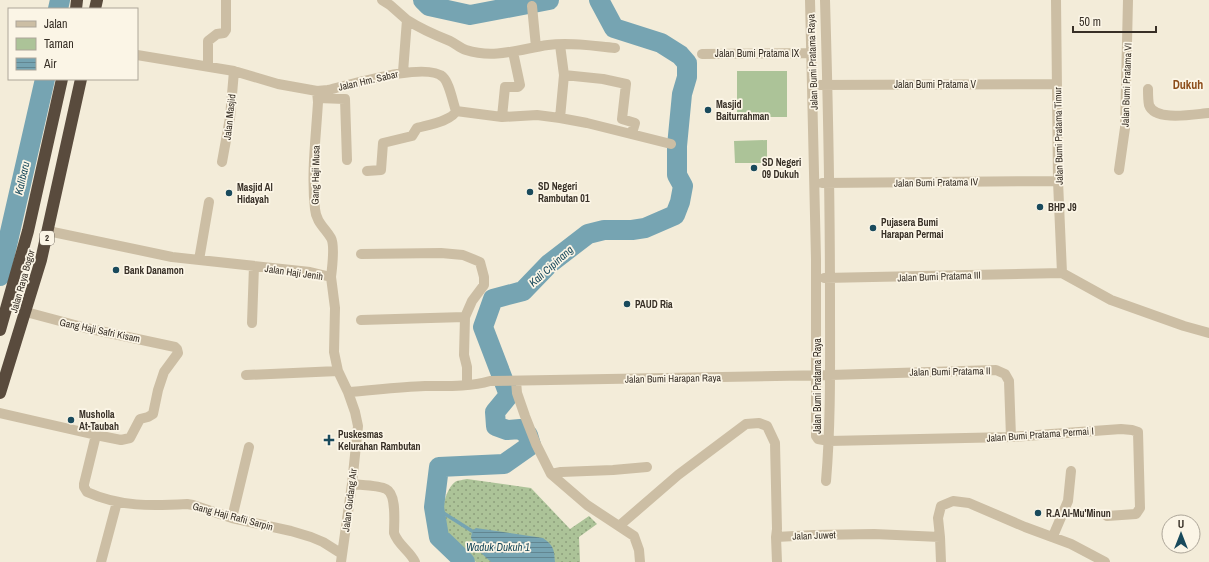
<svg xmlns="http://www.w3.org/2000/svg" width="1209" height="562" viewBox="0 0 1209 562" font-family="'Archivo Narrow',sans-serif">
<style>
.green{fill:url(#green-dots)}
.pitch{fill:#acc398}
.water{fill:url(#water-rules)}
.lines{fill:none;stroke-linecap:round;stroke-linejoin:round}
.stream{stroke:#76a4b2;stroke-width:3.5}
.river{stroke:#76a4b2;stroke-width:20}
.minor{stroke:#ccbea4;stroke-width:10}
.highway{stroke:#594b3d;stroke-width:12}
.poi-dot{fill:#194a5c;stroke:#fbf5e6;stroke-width:1.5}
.labels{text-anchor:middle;stroke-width:3.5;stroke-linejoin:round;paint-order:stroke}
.shield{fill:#fbf5e6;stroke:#726a60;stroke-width:1}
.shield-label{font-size:9px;font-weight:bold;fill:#372f26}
.street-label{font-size:10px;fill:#372f26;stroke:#fbf5e6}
.poi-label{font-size:10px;font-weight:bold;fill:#372f26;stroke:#fbf5e6;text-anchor:start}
.water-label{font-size:11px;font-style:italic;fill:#194a5c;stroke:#fbf5e6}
.quarter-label{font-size:12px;font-weight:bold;fill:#8c4c19;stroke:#fbf5e6}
</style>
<defs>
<pattern id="green-dots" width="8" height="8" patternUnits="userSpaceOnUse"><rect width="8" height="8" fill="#acc398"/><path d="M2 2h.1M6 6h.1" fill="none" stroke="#8d9f7c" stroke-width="1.8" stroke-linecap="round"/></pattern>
<pattern id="water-rules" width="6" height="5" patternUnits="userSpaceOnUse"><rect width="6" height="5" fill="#76a4b2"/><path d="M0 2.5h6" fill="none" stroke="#628691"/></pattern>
</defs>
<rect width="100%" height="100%" fill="#f3ecd9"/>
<path class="green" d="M 467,479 L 531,488 L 570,529 L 589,516 L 597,524 L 579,537 L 580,562 L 476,562 C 467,555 453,546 447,537 C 439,525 442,492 455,482 C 458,480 464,480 467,479 Z"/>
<path class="pitch" d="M 737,71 L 787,71 L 787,117 L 737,117 Z
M 767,140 L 767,163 L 735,163 L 734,141 Z"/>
<path class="water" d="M 476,528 L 543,538 C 554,546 554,549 555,562 L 491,562 L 480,552 L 471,538 L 472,531 Z"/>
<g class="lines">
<path class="stream" d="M 434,507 L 472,531"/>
<path class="river" d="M 423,0 L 429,6 L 470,15 L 549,0
M 58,9 L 60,0
M 0,276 L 45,79
M 465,562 L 439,537 L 434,507 L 439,467 L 504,464 L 531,445 L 528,435 L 520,429 L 507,430 L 496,426 L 495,412 L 509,395 L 483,327 L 493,299 L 523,291 L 549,264 L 588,234 L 604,230 L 632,230 L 645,228 L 675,215 L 680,202 L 683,186 L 677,175 L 677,146 L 682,94 L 687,77 L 687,63 L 680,55 L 661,43 L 614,28 L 599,0"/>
<path class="minor" d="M 382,0 L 390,5 L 407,20 L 403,72
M 810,0 L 816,259 L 816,436 L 818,439 L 829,441 L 1011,437 L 1121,429 L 1132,430 L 1138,432 L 1140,508 L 1136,514 L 1107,516
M 825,0 C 828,101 830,202 830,303 C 830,362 831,422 826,481
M 1056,0 L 1058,181 L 1062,273
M 532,6 L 536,47
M 407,20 C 421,29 435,35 450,41 C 456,44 460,48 466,50 C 495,59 520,49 548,45 C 569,42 593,46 615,48
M 560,45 L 564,75 L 560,118
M 702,54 L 811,53
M 137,55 L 234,71 L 278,84 L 317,91 L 328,90 C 350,85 426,61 443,77 C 449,82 453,103 456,111 L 502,117 L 537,115 L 560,118 L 587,123 L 671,144
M 208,67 L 208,41 L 217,34 L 224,33 L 226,30 L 226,0
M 564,75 L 603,79 L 626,84 L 622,119 L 635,123 L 632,133
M 812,85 L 1057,84
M 1148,89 C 1148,94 1148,100 1149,105 C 1155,122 1195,114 1209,113
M 317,91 L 318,102 C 316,137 311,174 315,209 C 316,222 325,228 331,238 C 335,245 332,269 331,277
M 318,98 L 345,99 L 347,160
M 502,117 L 505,87 L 518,87 L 520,85 L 513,52
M 222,162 L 230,118 L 234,71
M 1119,170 L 1125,128 L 1128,0
M 367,171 L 381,170 L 383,143 L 412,136 L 417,128 C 427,125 452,121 456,111
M 822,183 L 1058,181
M 48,231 L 172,257 L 310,272 L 331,277 L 335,308 L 334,352 L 338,371 L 348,392 C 374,390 400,387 425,386 C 446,386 470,387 490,381 L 830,375 L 996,370 L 1005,374 L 1009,381 L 1011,437
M 361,254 L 441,253 L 463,255 L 480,262 L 484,277 L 484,285 L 472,301 L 465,317 L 464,355 L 467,367 L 467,385
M 199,260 L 209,202
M 1062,273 L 1111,300 L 1184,326 L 1209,333
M 824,278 L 1062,273
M 361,320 L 465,317
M 252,323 L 254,266
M 246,375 L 338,371
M 516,381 L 517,393 L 525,416 L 536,444 L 551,474 L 587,505 L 634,536 L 639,550 L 640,562
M 0,413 L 96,435 L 121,440 L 130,438 L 140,419 L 148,417 L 153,414 L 158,390 L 164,372 L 178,353 L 177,349 L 175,347 L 86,328 L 26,312
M 96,435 L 84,484 L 84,487 L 87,492 C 120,507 152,506 187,504 L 193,505 L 232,518 L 291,531 L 311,537 L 323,542 L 342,554
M 551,474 L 561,472 L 613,470 L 647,467
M 352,484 C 361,485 379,485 386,489 C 397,494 394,522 394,533 C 398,545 410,551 415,562
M 232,518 L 249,447
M 619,526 L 678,475 L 746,424 L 759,423 L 767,426 L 775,443 L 777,529 L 776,537 L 814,535 L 874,534 L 940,537 L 938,518 L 941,506 L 953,501 L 969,503 L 1025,527 L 1071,544 L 1105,562
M 1053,536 L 1068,501 L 1071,471
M 776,537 L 777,562
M 940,537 L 941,562
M 101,562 L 117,502
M 341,562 L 352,484 L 358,426 L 355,412 L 348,392"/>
<path class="highway" d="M 76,9 L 77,0
M 95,9 L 97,0
M 0,330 L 28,231 L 62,79
M 0,393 L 41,260 L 81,79"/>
</g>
<g class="poi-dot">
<circle cx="708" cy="110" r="4"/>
<circle cx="754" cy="168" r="4"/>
<circle cx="530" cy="192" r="4"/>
<circle cx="229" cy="193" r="4"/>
<circle cx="1040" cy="207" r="4"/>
<circle cx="873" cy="228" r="4"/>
<circle cx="116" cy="270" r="4"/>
<circle cx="627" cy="304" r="4"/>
<circle cx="71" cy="420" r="4"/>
<path d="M327 434h4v4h4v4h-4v4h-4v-4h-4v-4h4z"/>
<circle cx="1038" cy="513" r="4"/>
</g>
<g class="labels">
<rect class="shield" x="40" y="231" width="14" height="14" rx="3"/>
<g class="shield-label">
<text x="47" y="241">2</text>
</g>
<g class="street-label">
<text x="757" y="57">Jalan Bumi Pratama IX</text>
<text transform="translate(812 62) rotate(-92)" y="4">Jalan Bumi Pratama Raya</text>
<text transform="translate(368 80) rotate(-13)" y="4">Jalan Hm. Sabar</text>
<text x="935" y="88">Jalan Bumi Pratama V</text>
<text transform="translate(1126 85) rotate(-88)" y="4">Jalan Bumi Pratama VI</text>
<text transform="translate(229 117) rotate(-84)" y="4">Jalan Masjid</text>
<text transform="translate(1058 136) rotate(-91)" y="4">Jalan Bumi Pratama Timur</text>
<text transform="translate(315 175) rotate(-89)" y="4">Gang Haji Musa</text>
<text transform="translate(936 182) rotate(-1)" y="4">Jalan Bumi Pratama IV</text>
<text transform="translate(294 272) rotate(8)" y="4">Jalan Haji Jenih</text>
<text transform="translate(939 276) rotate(-2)" y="4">Jalan Bumi Pratama III</text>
<text transform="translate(22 281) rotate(-74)" y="4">Jalan Raya Bogor</text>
<text transform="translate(100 330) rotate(12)" y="4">Gang Haji Safri Kisam</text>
<text transform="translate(950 371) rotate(-1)" y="4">Jalan Bumi Pratama II</text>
<text transform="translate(673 378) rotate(-1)" y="4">Jalan Bumi Harapan Raya</text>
<text transform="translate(817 386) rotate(-90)" y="4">Jalan Bumi Pratama Raya</text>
<text transform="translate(1040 434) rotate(-4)" y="4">Jalan Bumi Pratama Permai I</text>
<text transform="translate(349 500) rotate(-83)" y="4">Jalan Gudang Air</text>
<text transform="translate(233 516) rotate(15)" y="4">Gang Haji Rafii Sarpin</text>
<text transform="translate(814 535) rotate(-2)" y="4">Jalan Juwet</text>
</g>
<g class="poi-label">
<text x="716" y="108">Masjid<tspan x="716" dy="12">Baiturrahman</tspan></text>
<text x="762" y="166">SD Negeri<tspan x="762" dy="12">09 Dukuh</tspan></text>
<text x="538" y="190">SD Negeri<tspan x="538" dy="12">Rambutan 01</tspan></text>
<text x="237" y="191">Masjid Al<tspan x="237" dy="12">Hidayah</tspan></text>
<text x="1048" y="211">BHP J9</text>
<text x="881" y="226">Pujasera Bumi<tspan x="881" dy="12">Harapan Permai</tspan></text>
<text x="124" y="274">Bank Danamon</text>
<text x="635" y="308">PAUD Ria</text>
<text x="79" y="418">Musholla<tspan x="79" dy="12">At-Taubah</tspan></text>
<text x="338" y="438">Puskesmas<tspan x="338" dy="12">Kelurahan Rambutan</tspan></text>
<text x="1046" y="517">R.A Al-Mu'Minun</text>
</g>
<g class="water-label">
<text transform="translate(22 178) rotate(-77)" y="4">Kalibaru</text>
<text transform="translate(551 266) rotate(-42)" y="4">Kali Cipinang</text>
<text x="498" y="551">Waduk Dukuh 1</text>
</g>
<g class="quarter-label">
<text x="1188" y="89">Dukuh</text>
</g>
</g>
<rect x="8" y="8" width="130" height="72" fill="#fbf5e6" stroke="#ada699"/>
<rect x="16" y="21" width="20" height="6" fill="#ccbea4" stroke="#ada699"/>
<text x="44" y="28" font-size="12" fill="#372f26">Jalan</text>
<rect x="16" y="38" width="20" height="12" fill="#acc398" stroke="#ada699"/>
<text x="44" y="48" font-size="12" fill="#372f26">Taman</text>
<rect x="16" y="58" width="20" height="12" fill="url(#water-rules)" stroke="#ada699"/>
<text x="44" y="68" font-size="12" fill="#372f26">Air</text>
<g transform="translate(1181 534)"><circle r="19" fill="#fbf5e6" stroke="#ada699"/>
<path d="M0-3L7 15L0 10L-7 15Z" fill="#194a5c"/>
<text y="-6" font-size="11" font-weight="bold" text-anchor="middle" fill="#372f26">U</text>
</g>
<path d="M1073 26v6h83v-6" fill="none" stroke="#372f26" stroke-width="2"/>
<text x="1079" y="26" font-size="12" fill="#372f26" stroke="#fbf5e6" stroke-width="3" paint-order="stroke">50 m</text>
</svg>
